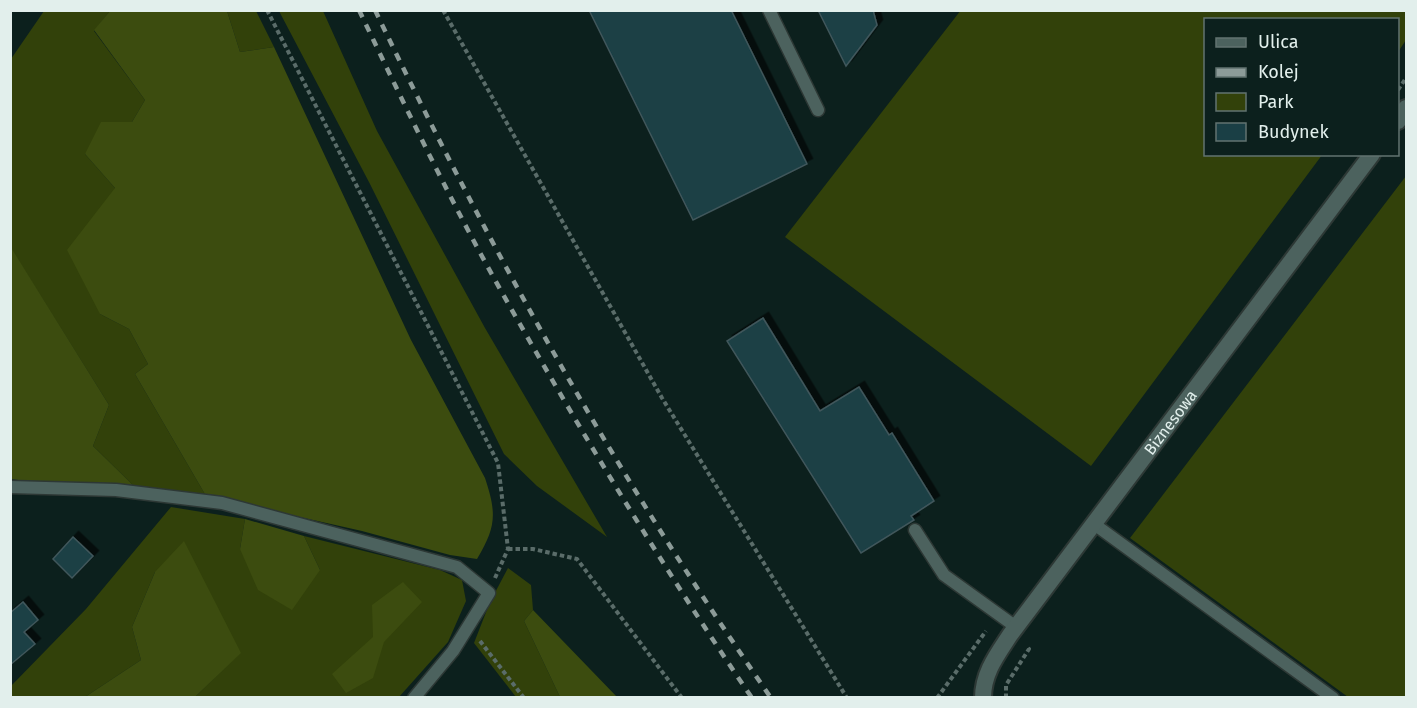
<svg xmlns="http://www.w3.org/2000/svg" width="1417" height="708" viewBox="0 0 1417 708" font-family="'Fira Sans',sans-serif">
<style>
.green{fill:#32410a}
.forest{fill:#3c4c0f}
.building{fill:#1a3f45;stroke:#41575b;stroke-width:1.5;filter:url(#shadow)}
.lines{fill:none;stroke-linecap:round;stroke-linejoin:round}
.service-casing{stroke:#2d3835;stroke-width:15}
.minor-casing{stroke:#2d3835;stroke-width:20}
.path{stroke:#5a6c69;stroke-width:4;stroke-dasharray:4.5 3;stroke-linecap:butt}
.service{stroke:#4c625e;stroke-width:12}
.minor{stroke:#4c625e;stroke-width:16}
.rail{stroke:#8c9b98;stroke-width:4.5;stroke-dasharray:8 8;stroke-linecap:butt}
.labels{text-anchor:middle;stroke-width:5;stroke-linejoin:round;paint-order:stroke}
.street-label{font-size:16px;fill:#e2efec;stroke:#0c201d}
</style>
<defs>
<filter id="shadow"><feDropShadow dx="5.5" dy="-5.5" stdDeviation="0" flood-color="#0009"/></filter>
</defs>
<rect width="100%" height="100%" fill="#0c201d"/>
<path class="green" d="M 961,10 L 1406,11 L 1406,40 L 1398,52 L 1398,20 L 1206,20 L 1206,154 L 1322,155 L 1091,466 L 785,237 Z
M 44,11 L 110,11 L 94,31 L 145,100 L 132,122 L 85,154 L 115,188 L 100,314 L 129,329 L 148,364 L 135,374 L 206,496 L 135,487 L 93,446 L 109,405 L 12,250 L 11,251 L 11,59 Z
M 227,11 L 256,11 L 274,47 L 240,52 Z
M 279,11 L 323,11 L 377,131 L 485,328 L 607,537 L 537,486 L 504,454 L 370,184 Z
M 1406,176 L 1406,697 L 1348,697 L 1130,538 Z
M 171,507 L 245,519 L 240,549 L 320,570 L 304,536 L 440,570 L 462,580 L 466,601 L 448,642 L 399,697 L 195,697 L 240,653 L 155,572 L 132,627 L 141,660 L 85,697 L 11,698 L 11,686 L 86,609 Z
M 508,568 L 531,585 L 533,610 L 524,621 L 560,697 L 516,697 L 474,643 L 490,602 Z"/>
<path class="forest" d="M 110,11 L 227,11 L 240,52 L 274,47 L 411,340 L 485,478 C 497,514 496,527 477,559 L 450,555 L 362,531 L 206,496 L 135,374 L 148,364 L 129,329 L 100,314 L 67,250 L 115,188 L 85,154 L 101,122 L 132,122 L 145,100 L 94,30 Z
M 12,249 L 109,405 L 93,446 L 135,487 L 40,483 L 11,479 Z
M 245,519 L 304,536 L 320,570 L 292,610 L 258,590 L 240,549 Z
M 184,541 L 241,653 L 195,697 L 85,697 L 141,660 L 132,627 L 155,572 Z
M 403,582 L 422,602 L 384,642 L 373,678 L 346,693 L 332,674 L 373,637 L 372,605 Z
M 533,610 L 617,697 L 560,697 L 524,621 Z"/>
<path class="building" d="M 589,10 L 731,10 L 807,164 L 693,220 Z
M 818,10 L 873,10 L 877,25 L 846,66 Z
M 763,318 L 820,411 L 859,387 L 889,435 L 892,433 L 934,501 L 911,516 L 914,520 L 861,553 L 727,341 Z
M 73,537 L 93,556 L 72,578 L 53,559 Z
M 23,602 L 38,620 L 24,632 L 35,644 L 10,665 L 10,613 Z"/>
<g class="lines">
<defs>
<path id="service" d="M 769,10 L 818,110
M 10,487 L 116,490 L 222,503 L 457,567 L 489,593 L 453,651 L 414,698
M 1094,524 L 1333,698
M 915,530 L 944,575 L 1016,627"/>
<g id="minor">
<path d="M 1398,121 L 1406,108"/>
<path id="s1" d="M 983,698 C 983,673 997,655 1010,635 L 1372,154"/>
</g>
</defs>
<use href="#service" class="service-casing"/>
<use href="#minor" class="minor-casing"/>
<path class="path" d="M 267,10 L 498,463 L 508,549 L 495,578
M 443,10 L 662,398 L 847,698
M 1398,90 L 1406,78
M 508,549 L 533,549 L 577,559 L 682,698
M 480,641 L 524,698
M 937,698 L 986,631
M 1006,698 L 1006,685 L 1029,649 L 1026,647"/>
<use href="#service" class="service"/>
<use href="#minor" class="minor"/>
<path class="rail" d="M 359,10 C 404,104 449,198 500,289 C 579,429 662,566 752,698
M 375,10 C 448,162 526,310 613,454 C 663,537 716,618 771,698"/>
</g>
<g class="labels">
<g class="street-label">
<text dy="6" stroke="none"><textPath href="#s1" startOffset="336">Biznesowa</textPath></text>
</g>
</g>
<rect width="1417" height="708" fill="none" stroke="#e2efec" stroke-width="24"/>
<rect x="1204" y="18" width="195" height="138" fill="#0c201d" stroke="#627370" stroke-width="1.5"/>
<rect x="1216" y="38" width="30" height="9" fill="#4c625e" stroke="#627370" stroke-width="1.5"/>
<text x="1258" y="48" font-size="18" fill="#e2efec">Ulica</text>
<rect x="1216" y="68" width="30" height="9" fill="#8c9b98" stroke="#627370" stroke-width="1.5"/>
<text x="1258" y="78" font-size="18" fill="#e2efec">Kolej</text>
<rect x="1216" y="93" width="30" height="18" fill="#32410a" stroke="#627370" stroke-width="1.5"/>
<text x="1258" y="108" font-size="18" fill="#e2efec">Park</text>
<rect x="1216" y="123" width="30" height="18" fill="#1a3f45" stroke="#627370" stroke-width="1.5"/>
<text x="1258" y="138" font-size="18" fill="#e2efec">Budynek</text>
</svg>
